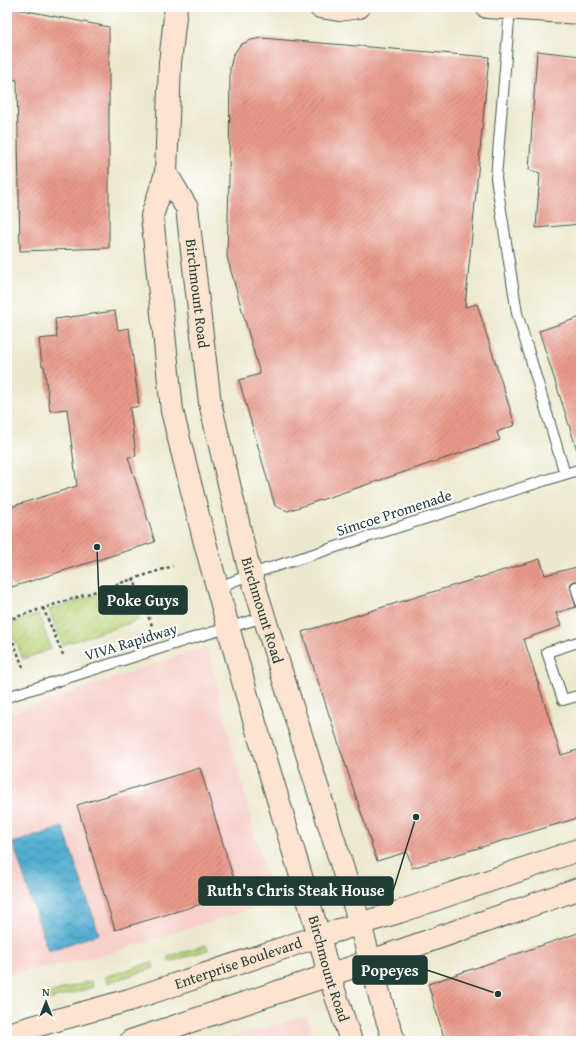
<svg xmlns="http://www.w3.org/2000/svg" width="588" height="1048" viewBox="0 0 588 1048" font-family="'Gentium Book Plus',serif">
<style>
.built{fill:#f7d0ca}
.garden{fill:url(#garden-furrows);stroke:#6b8755}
.water{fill:url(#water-waves);stroke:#387682}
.building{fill:url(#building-hatch)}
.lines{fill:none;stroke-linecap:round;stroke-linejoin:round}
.lane-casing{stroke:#3e574b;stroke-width:12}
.secondary-casing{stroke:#3e574b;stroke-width:24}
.path{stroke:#3e574b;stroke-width:2.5;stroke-dasharray:3 3;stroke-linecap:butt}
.lane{stroke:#fff;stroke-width:10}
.secondary{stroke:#fde4d0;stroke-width:22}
.labels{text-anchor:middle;stroke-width:4;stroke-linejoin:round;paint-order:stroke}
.street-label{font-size:15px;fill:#1f3d34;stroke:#fff}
.leader{fill:none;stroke:#1f3d34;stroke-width:1.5}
.callout-dot{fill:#1f3d34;stroke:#fff;stroke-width:1.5}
.callout{fill:#1f3d34;stroke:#1f3d34;stroke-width:1.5}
.callout-label{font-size:16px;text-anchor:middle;font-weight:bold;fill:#fff}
</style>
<defs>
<pattern id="garden-furrows" width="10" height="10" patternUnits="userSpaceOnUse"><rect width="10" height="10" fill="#b7d176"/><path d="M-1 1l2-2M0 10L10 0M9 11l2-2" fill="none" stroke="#9db467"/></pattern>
<pattern id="water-waves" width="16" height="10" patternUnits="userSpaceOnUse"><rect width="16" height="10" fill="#52aed0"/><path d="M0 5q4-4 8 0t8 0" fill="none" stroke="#438faa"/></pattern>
<pattern id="building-hatch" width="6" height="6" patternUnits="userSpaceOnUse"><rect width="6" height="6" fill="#e9998a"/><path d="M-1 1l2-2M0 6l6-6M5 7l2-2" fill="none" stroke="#bc7e72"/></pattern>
</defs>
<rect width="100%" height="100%" fill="#fff"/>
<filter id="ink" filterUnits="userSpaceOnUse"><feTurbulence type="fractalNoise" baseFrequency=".025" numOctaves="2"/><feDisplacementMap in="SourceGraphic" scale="8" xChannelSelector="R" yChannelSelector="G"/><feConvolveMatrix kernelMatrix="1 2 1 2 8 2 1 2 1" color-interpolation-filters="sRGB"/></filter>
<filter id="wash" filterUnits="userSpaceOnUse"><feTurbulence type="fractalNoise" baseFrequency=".012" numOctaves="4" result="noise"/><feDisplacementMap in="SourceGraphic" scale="16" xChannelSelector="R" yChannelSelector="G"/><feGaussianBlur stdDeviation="0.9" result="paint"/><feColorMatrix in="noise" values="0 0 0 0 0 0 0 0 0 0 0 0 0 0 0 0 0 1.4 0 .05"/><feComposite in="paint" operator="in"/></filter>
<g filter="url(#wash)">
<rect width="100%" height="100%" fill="#ece8cd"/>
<path class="built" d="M 206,646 L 273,902 L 104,955 L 7,975 L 7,715 Z
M 306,1016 L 316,1041 L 216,1041 Z"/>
<path class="garden" d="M 128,584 L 139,620 L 62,645 L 49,610 Z
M 39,614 L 51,649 L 23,659 L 9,624 Z
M 206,945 L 208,950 L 169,962 L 168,957 Z
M 152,962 L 154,968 L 107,983 L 105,977 Z
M 91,981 L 93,987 L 45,1001 L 43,995 Z"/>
<path class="water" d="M 63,827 L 99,934 L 48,951 L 13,843 Z"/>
<g id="blocks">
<path class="building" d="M 7,7 L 109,27 L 109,248 L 20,251 L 17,80 L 7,79 Z
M 261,38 L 489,57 L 465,307 L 477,304 L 515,425 L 497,432 L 500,440 L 288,511 L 275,506 L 239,380 L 260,374 L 227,257 L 229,179 L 230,68 L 233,55 L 240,45 L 251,40 Z
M 537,51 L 581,56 L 581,224 L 536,228 L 540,173 L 529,170 Z
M 115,311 L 118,330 L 129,328 L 139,406 L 130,408 L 136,456 L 128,457 L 155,542 L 12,587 L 7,572 L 7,508 L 77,486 L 67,409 L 50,411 L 44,366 L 42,366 L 39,339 L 57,337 L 55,319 Z
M 581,317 L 581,449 L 577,450 L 539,331 Z
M 540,559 L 545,575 L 581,566 L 581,583 L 578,581 L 574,581 L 571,583 L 570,586 L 576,607 L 556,613 L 561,626 L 524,639 L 561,755 L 581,749 L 581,817 L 412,868 L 407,852 L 377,861 L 302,632 Z
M 200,768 L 238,893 L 115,930 L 77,805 Z
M 581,932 L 581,1041 L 445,1041 L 428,984 Z"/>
</g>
</g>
<g filter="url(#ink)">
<use href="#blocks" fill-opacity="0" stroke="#3e574b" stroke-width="1"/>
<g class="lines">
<defs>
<path id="lane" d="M 510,8 L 496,178 L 517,313 L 565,474
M 576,587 L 581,603
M 217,588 L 251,574 L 581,469
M 581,641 L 547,652 L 563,700 L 581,695
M 7,697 L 183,641 L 264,617"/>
<g id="secondary">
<path id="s1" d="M 176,7 L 170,63 L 166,173 L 152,216 L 172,411 L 204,539 L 249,703 L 319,936 L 329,975 L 351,1041"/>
<path d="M 320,7 L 339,10 L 359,7"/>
<path d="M 487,7 L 581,13"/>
<path id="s2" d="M 166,173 L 187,208 L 210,403 L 248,565 L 360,924 L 382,1004 L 394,1041"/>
<path id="s3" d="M 7,1034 L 129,1000 L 319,936 L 399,912 L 581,849"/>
<path d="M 131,1041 L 371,961 L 581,888"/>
</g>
</defs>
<use href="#lane" class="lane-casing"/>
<use href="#secondary" class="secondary-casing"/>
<path class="path" d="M 133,578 L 153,628
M 43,608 L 64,657
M 7,620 L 173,566
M 7,625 L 24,670"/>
<use href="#lane" class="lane"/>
<use href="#secondary" class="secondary"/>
</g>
</g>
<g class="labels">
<g class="street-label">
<text dy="5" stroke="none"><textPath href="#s2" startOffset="127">Birchmount Road</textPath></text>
<text transform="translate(394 513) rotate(-18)" y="5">Simcoe Promenade</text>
<text dy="5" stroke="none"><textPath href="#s2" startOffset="451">Birchmount Road</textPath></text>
<text transform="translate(131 642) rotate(-17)" y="5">VIVA Rapidway</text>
<text dy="5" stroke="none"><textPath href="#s3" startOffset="242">Enterprise Boulevard</textPath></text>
<text dy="5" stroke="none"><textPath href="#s1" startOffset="987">Birchmount Road</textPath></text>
</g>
</g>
<path class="leader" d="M97 547L99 600M416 817L393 891M498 994L427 970"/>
<g class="callout-dot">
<circle cx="97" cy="547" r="4"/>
<circle cx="416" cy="817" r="4"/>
<circle cx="498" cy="994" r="4"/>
</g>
<g class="callout">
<rect x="99" y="586" width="88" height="28" rx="4"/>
<rect x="199" y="877" width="194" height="28" rx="4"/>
<rect x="353" y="956" width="74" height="28" rx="4"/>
</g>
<g class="callout-label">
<text x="143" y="606">Poke Guys</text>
<text x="296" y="896">Ruth's Chris Steak House</text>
<text x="390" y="976">Popeyes</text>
</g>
<rect width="588" height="1048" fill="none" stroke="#fff" stroke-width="24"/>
<g transform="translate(46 1002)" stroke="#ffffff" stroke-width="3" paint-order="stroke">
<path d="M0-3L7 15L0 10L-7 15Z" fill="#1f3d34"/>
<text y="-6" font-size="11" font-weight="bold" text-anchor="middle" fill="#1f3d34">N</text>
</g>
</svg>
